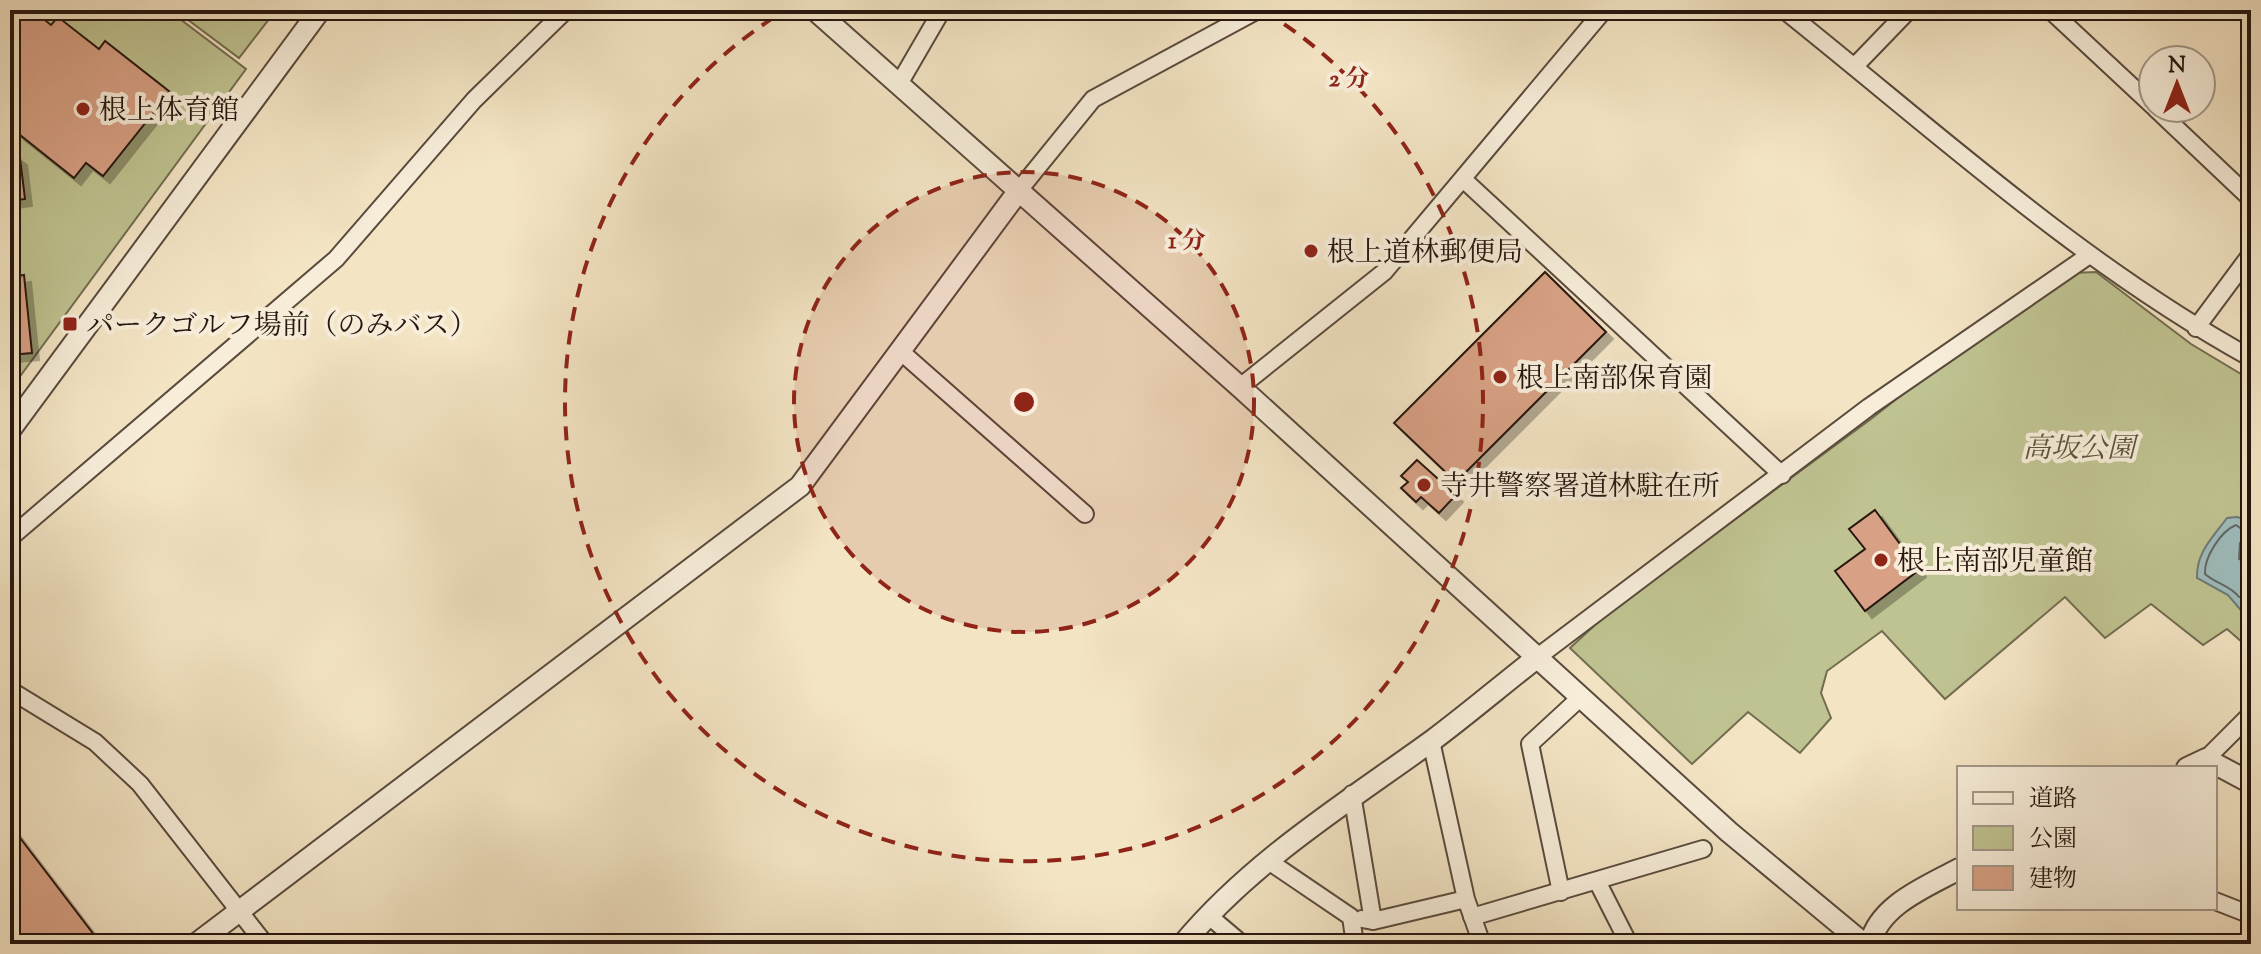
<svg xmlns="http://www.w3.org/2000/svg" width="2261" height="954" viewBox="0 0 2261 954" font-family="'Sorts Mill Goudy','Noto Serif JP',serif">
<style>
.green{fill:#bfc391;stroke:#726c50;stroke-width:2}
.water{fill:#9ebcbc;stroke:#6e7a77;stroke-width:2}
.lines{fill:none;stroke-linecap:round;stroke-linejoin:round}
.shore{stroke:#626966;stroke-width:2}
.building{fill:#d8a185;stroke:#26160f;stroke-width:2;filter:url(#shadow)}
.minor-casing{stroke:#594a3c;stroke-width:20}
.tertiary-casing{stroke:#594a3c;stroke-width:24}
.minor{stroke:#f7edd9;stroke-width:16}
.tertiary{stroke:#f7edd9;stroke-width:20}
.ring{fill:none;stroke:#8f2418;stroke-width:4;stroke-dasharray:14 10}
.poi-dot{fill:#8f2418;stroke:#f7edd9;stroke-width:3}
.labels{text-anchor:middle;stroke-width:8;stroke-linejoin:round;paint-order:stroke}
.poi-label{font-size:28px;fill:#26160f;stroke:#f7edd9;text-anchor:start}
.park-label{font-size:28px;font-style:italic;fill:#5c533c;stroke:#f7edd9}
.centre{fill:#8f2418;stroke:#f7edd9;stroke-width:4}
.ring-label{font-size:24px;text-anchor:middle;font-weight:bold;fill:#8f2418;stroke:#f7edd9;stroke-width:8;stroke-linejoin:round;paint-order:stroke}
</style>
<defs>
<filter id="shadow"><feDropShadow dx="7" dy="7" stdDeviation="0" flood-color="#0004"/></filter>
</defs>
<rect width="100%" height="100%" fill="#f3e4c4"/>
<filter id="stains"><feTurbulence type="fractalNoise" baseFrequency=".0025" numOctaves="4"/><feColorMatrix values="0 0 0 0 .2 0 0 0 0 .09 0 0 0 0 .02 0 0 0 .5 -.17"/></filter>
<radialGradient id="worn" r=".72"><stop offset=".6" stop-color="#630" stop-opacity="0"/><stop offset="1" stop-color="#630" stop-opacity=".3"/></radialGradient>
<path class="green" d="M 10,10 L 168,10 L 246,69 L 10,390 Z
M 175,10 L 276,10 L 239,58 Z
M 2096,272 L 2191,344 L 2251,380 L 2251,650 L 2227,629 L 2203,645 L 2151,604 L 2105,638 L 2065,597 L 1945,699 L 1882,631 L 1827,671 L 1821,693 L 1831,718 L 1800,753 L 1748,712 L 1692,764 L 1570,648 L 1608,613 L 1871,419 L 2005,314 L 2072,273 Z"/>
<path class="water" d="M 2237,517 L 2247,520 L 2250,530 L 2246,558 L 2251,558 L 2251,604 L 2246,604 L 2245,615 L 2228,595 L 2197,578 C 2196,553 2212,538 2227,518 Z"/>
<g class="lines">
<path class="shore" d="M 2251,566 L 2239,559 L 2240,543 L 2247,533 L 2236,525 C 2221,531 2204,557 2205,574 C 2216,584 2230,585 2239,597 L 2251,596"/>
</g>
<path class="building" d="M 23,10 L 32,10 L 51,25 L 58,17 L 99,49 L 105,41 L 170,92 L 103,176 L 86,163 L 74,178 L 10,127 L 10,27 Z
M 10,151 L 20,158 L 25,199 L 10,201 Z
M 1545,272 L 1606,332 L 1456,482 L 1394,423 Z
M 24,275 L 32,353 L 10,355 L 10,277 Z
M 1417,460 L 1456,495 L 1439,513 L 1421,497 L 1416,502 L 1401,488 L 1408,482 L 1401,476 Z
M 1875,510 L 1919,570 L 1865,611 L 1835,571 L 1865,549 L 1849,529 Z
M 14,830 L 101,944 L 10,944 L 10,833 Z"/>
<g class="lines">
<defs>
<path id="minor" d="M 1784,10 C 1937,132 2079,263 2251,358
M 2050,10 L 2153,106
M 1854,67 L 1909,10
M 899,84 L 942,10
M 2155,108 L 2251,199
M 1463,179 L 1782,475
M 1020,189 L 1093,99 L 1258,10
M 2196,328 L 2251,254
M 899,350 L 1085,514
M 1240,387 L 1384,272 L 1604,10
M 10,538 L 336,259 L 474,100 L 566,10
M 1539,656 L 1869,407 L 2088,256
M 10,690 L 95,742 L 140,784 L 265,944
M 1431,741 L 1466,899 L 1482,944
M 2206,759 L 2251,714
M 1352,794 L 1373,921
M 1270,862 L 1351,917 L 1355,944
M 1597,881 L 1629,944
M 1561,892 L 1530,744 L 1581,697
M 2215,901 L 2251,915
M 1209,916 L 1242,944
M 1472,917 L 1703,849
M 1362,919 L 1373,921 L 1466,899"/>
<path id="tertiary" d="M 815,10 L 1240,387 L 1729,832 L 1864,944
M 10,430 L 320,10
M 2187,768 L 2206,759 L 2251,783
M 196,944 L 800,486 L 1020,189
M 1183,944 C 1252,861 1346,803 1433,740 C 1469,713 1503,684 1539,656
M 1870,944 C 1879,905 1926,887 1959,869"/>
</defs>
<use href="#minor" class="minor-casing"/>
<use href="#tertiary" class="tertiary-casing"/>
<use href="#minor" class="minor"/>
<use href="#tertiary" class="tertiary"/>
</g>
<circle cx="1024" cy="402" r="230" fill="#8f2418" fill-opacity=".12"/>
<g class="ring">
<circle cx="1024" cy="402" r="230"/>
<path d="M1264 11A459 459 0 1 1 784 11"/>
</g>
<g class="poi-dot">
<circle cx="83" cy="109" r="8"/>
<circle cx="1311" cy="251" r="8"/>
<rect x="62" y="316" width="16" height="16" rx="4"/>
<circle cx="1500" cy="377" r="8"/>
<circle cx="1424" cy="485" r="8"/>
<circle cx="1881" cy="560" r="8"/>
</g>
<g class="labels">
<g class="poi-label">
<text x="99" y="119">根上体育館</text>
<text x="1327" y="261">根上道林郵便局</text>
<text x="86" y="334">パークゴルフ場前（のみバス）</text>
<text x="1516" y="387">根上南部保育園</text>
<text x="1440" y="495">寺井警察署道林駐在所</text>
<text x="1897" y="570">根上南部児童館</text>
</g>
<g class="park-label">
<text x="2079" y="457">高坂公園</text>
</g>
</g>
<circle cx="1024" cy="402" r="12" class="centre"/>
<g class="ring-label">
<text x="1349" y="86">2 分</text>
<text x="1187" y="248">1 分</text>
</g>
<rect width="2261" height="954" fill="none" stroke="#f3e4c4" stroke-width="40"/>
<rect x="12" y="12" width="2237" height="930" fill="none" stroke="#26160f" stroke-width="4"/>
<rect x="20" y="20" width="2221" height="914" fill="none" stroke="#26160f" stroke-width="2"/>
<rect x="1957" y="766" width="260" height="144" fill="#f7edd9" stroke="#a39788" stroke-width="2"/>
<rect x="1973" y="792" width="40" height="12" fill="#f7edd9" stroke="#a39788" stroke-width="2"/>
<text x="2029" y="806" font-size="24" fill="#26160f">道路</text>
<rect x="1973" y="826" width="40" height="24" fill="#bfc391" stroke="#a39788" stroke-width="2"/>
<text x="2029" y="846" font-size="24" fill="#26160f">公園</text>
<rect x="1973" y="866" width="40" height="24" fill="#d8a185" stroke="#a39788" stroke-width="2"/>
<text x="2029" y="886" font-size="24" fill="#26160f">建物</text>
<g transform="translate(2177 84)"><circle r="38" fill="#f7edd9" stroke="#a39788" stroke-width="2"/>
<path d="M0-6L14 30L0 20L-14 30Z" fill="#8f2418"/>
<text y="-12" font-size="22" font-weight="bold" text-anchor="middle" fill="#26160f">N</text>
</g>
<rect width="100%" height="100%" filter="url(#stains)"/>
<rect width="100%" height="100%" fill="url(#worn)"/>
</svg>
